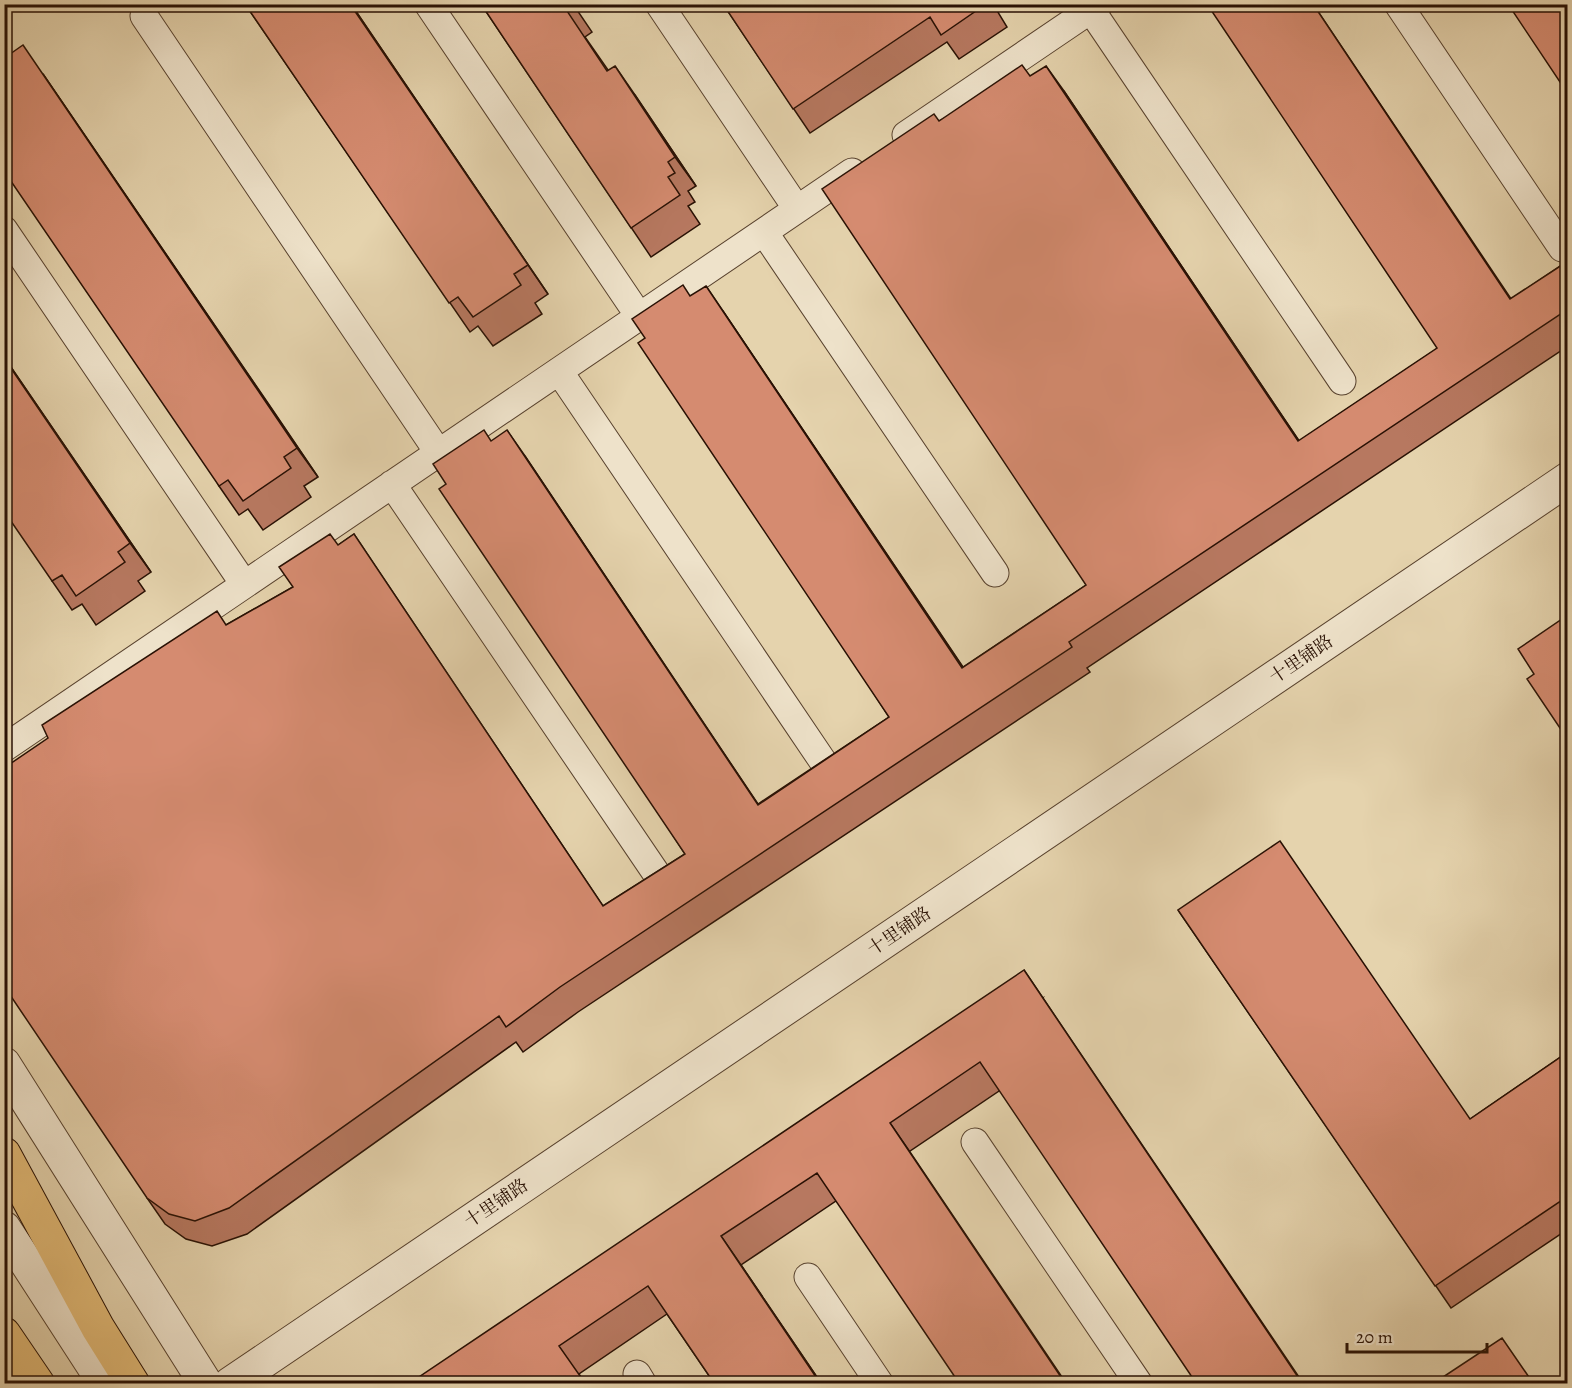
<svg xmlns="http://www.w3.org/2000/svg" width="1572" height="1388" viewBox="0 0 1572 1388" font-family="Alegreya,'Noto Serif SC',serif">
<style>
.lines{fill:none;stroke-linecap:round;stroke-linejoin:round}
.service-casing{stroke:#58422e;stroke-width:29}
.tertiary-casing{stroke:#58422e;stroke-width:35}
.trunk-casing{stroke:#291104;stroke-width:35}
.service{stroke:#eee2ca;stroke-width:27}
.tertiary{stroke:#eee2ca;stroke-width:33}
.trunk{stroke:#e2ba76;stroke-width:33}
.wall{fill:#b77860;stroke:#291104;stroke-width:1.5}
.shaded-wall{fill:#95614e;stroke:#291104;stroke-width:1.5}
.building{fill:#d58b70;stroke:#291104;stroke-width:1.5}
.labels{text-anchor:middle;stroke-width:4.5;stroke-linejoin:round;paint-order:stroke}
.street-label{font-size:18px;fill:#291104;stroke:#eee2ca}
</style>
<rect width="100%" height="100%" fill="#e5d3ad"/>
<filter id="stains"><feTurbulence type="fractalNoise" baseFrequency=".00333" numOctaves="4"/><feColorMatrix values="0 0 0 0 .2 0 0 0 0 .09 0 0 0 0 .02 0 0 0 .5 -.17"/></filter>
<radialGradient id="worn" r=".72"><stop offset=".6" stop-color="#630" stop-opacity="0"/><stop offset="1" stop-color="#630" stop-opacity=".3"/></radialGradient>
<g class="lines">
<defs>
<path id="service" d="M 428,4 L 639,316
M 659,4 L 797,209
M 1398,4 L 1562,248
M 1091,10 L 1342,381
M 144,16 L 438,452
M 906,135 L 1099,4
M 4,230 L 244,584
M 764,232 L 995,573
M 559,371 L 822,760
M 392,484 L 656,873
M 4,748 L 852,172
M 975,1142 L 1139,1384
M 808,1277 L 880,1384
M 637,1374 L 643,1384"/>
<path id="tertiary" d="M 4,1064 L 206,1384
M 4,1228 L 105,1384
M 230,1384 L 1568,479"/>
<path id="trunk" d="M 4,1154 L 98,1328 L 133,1384
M 4,1334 L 38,1384"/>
</defs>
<use href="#service" class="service-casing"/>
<use href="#tertiary" class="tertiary-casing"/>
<use href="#trunk" class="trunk-casing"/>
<use href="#service" class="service"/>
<use href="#tertiary" class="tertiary"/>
<use href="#trunk" class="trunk"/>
</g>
<path class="wall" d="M 245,4 L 351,4 L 548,294 L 535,303 L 542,314 L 493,346 L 478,326 L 470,332 Z
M 481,4 L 573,4 L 592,32 L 585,37 L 608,70 L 635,95 L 696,186 L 688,191 L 695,202 L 688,206 L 700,224 L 651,257 Z
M 723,4 L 1002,4 L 996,9 L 1007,27 L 959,59 L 947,42 L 810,133 Z
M 10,54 L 43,74 L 318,477 L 304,486 L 311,497 L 263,530 L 248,509 L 239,515 L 219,486 Z
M 1030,76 L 1064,91 L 1299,441 L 1568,261 L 1568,346 L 1087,668 L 1090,672 L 578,1012 L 523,1052 L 516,1042 L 247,1234 L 212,1246 L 186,1239 L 165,1224 L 147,1198 L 48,738 L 226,625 L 293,587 L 338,545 L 354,534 L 603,906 L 685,854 L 446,484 L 491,441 L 525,456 L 758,804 L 889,717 L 645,338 L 691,296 L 723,311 L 963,667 L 1086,585 L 939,121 Z
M 4,357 L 151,572 L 138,581 L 145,591 L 96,625 L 82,604 L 72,610 L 52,581 Z
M 1178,910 L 1470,1119 L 1568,1052 L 1568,1229 L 1451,1308 Z
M 1043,998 L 999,1091 L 741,1265 L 821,1383 L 714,1383 L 667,1314 L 579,1374 L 585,1383 L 410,1383 Z"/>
<path class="shaded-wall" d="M 350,4 L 351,4 L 548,294 L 528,265 Z
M 1313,4 L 1528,324 L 1510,299 Z
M 615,66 L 635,95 L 696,186 L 675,157 Z
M 1046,66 L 1064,91 L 1316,466 L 1298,441 Z
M 43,74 L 272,409 L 318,477 L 297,448 Z
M 706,286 L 723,311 L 980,693 L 962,668 Z
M 4,357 L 151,572 L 130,543 Z
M 507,430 L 525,456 L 775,830 L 758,805 Z
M 1024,970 L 1043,998 L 1303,1383 L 1302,1383 Z
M 890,1123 L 910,1152 L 1066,1383 L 1065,1383 Z
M 721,1236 L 741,1265 L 821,1383 L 820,1383 Z"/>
<path class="building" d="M 245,4 L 350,4 L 528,265 L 514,274 L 521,285 L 473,317 L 458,297 L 449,303 Z
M 481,4 L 570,4 L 565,8 L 607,71 L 615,66 L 675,157 L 668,162 L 675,173 L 668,177 L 680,195 L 631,228 Z
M 723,4 L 986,4 L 941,35 L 930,17 L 793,109 Z
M 1207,4 L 1313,4 L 1510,299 L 1568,261 L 1568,309 L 1069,642 L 1072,647 L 560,987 L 506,1027 L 499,1016 L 229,1208 L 195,1221 L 169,1214 L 147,1198 L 4,986 L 4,768 L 48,738 L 42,725 L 217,611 L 226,625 L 293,587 L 279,567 L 330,534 L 338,545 L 354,534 L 603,906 L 685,854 L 439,489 L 446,484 L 433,464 L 484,430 L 491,441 L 507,430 L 758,805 L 889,717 L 638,343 L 645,338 L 632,319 L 683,285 L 690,296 L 706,286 L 962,668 L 1086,585 L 822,189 L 934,114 L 939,121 L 1022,65 L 1030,76 L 1046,66 L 1298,441 L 1437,348 Z
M 1508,4 L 1568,4 L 1568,94 Z
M 23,45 L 297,448 L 284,457 L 291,468 L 243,501 L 228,480 L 219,486 L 4,171 L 4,46 L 10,54 Z
M 4,358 L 130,543 L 118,552 L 125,562 L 76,596 L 62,575 L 52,581 L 4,511 Z
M 1568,615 L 1568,740 L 1527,679 L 1534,674 L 1518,649 Z
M 1280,841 L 1470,1119 L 1568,1052 L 1568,1196 L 1435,1286 L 1178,910 Z
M 1024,970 L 1302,1383 L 1196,1383 L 980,1062 L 890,1123 L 1065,1383 L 959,1383 L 817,1173 L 721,1236 L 820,1383 L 714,1383 L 648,1286 L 559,1346 L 585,1383 L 410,1383 Z
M 1502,1338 L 1533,1383 L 1443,1383 L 1440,1379 Z"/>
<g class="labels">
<g class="street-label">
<text transform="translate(1301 659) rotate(-34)" y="6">十里铺路</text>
<text transform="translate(899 931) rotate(-34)" y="6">十里铺路</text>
<text transform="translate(496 1203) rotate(-34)" y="6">十里铺路</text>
</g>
</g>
<rect width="1572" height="1388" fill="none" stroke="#e5d3ad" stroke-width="24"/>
<rect x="6" y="6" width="1560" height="1376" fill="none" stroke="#291104" stroke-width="3"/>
<rect x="12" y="12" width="1548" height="1364" fill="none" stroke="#291104" stroke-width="1.5"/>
<path d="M1347 1343v9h140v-9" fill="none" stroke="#291104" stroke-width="3"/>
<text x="1356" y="1343" font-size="18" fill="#291104" stroke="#eee2ca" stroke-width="4.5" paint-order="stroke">20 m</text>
<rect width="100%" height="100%" filter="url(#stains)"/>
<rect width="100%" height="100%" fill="url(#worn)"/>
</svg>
